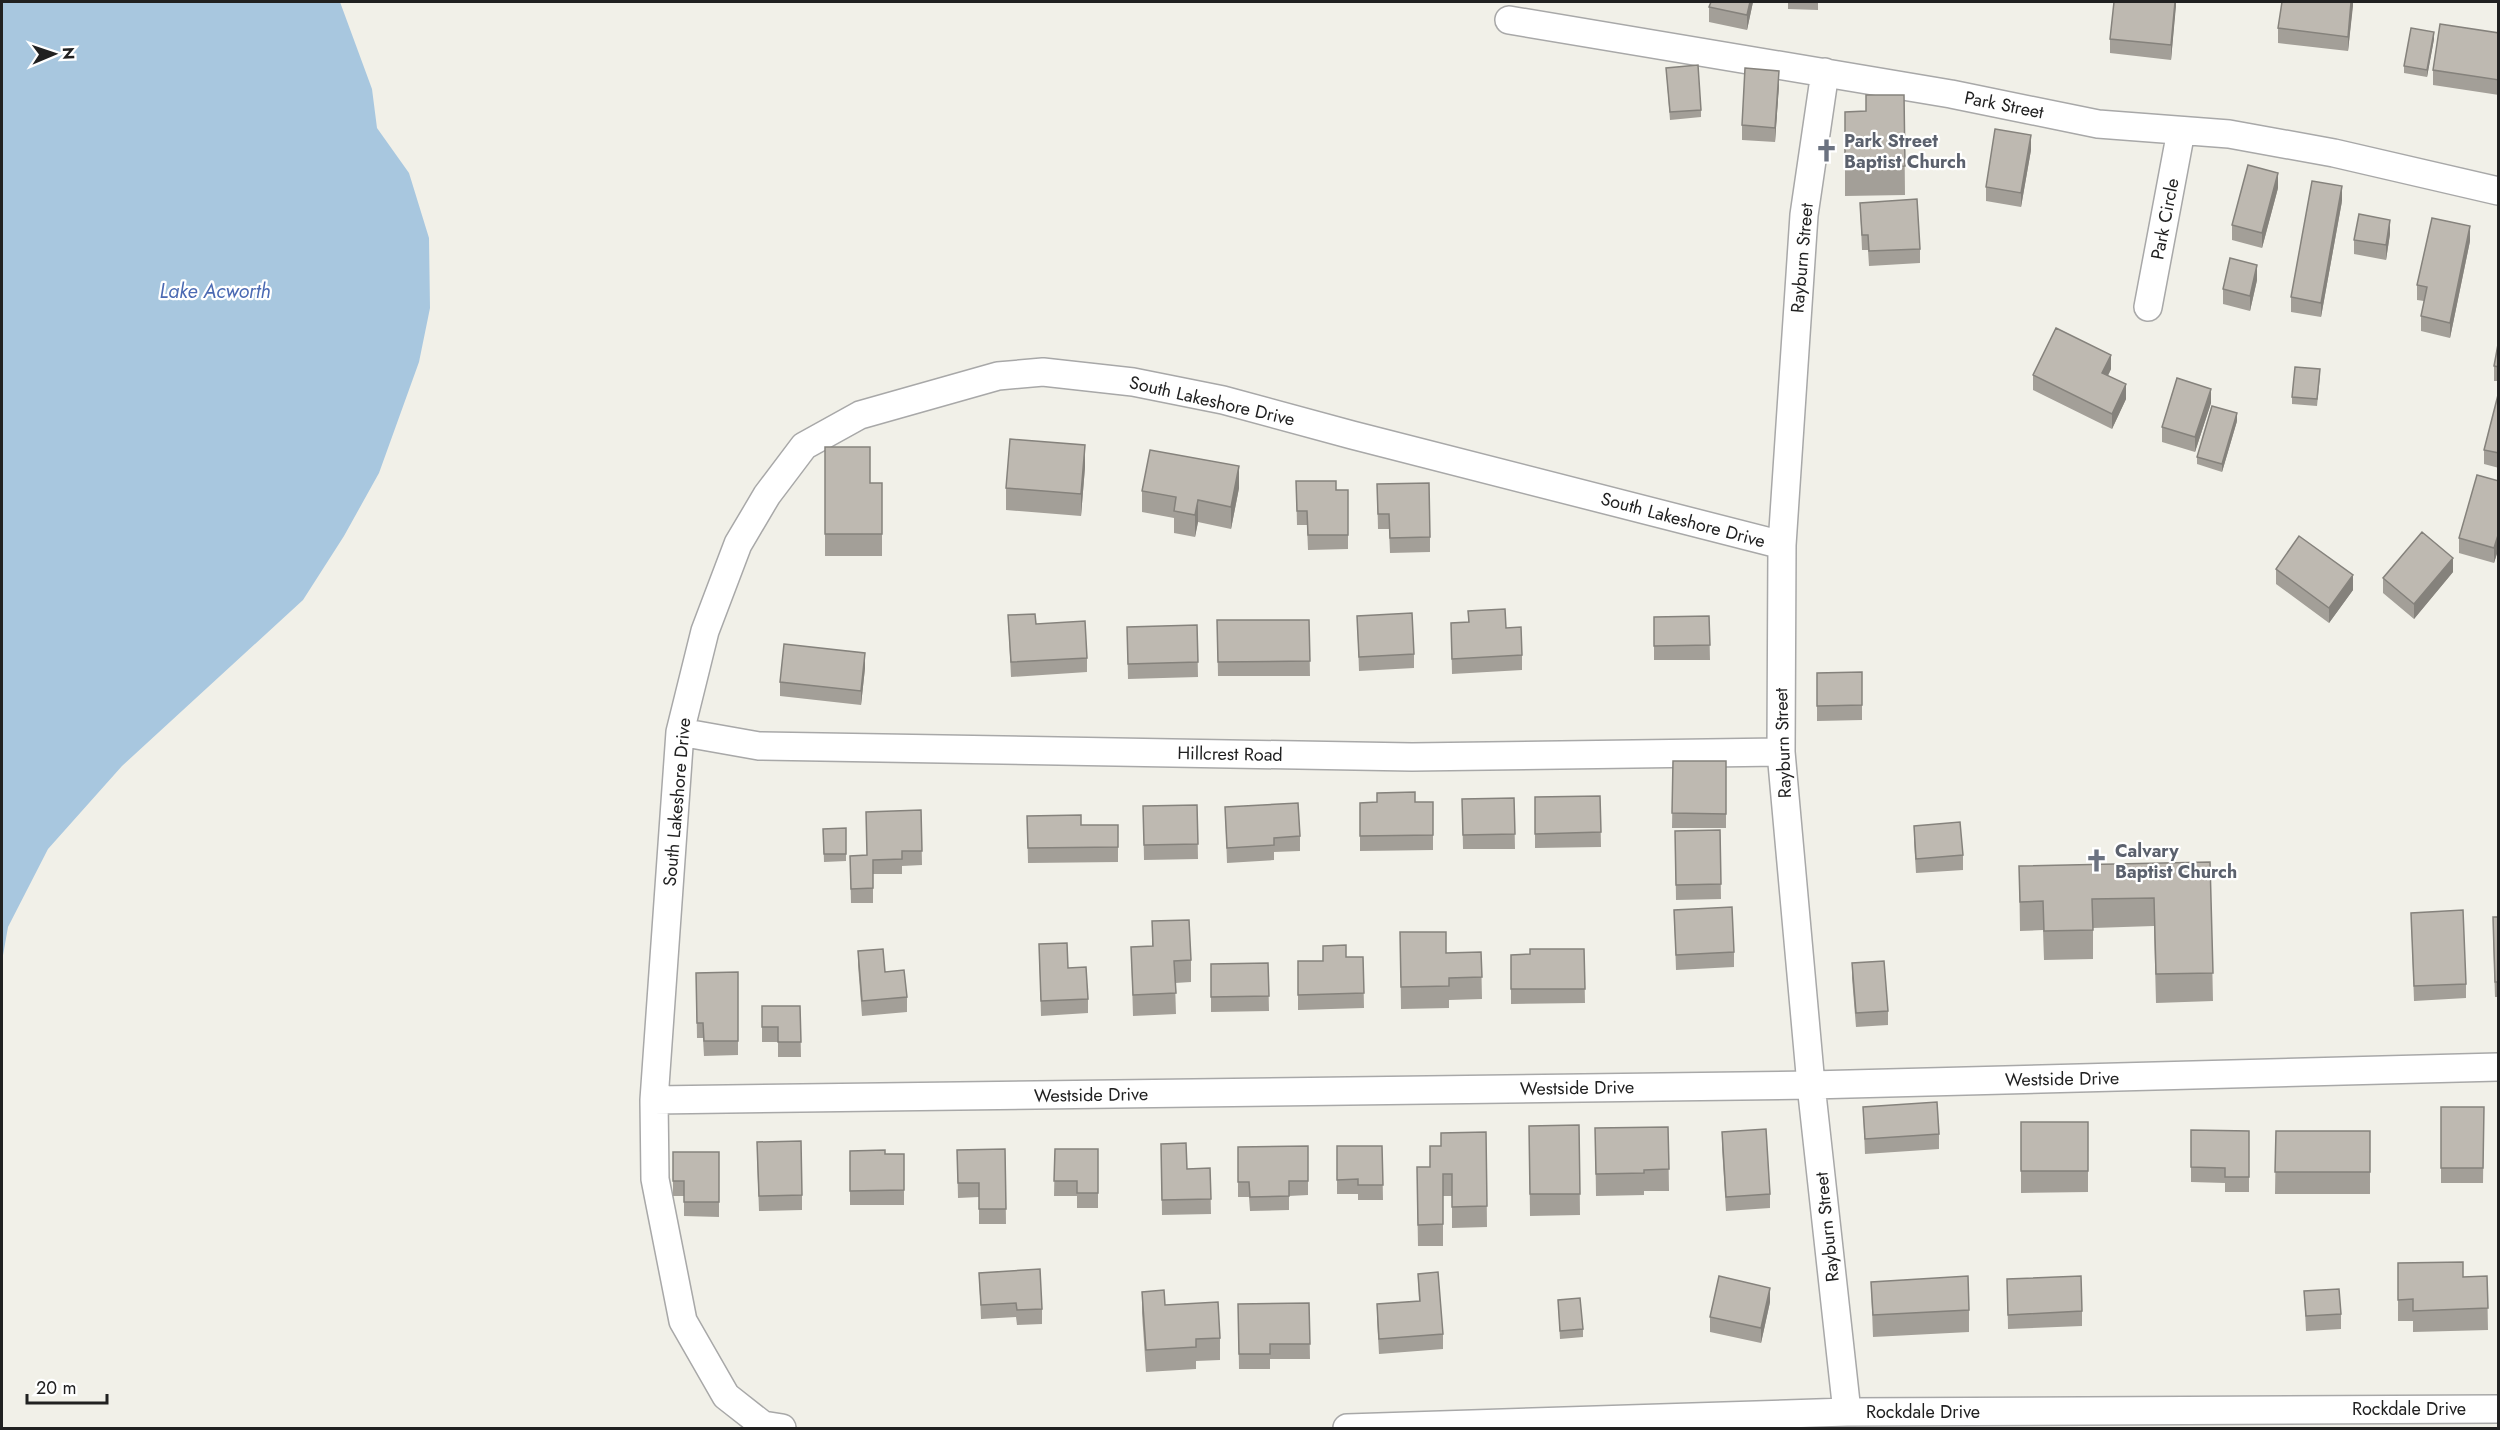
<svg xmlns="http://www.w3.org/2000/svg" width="2500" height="1430" viewBox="0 0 2500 1430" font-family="Jost,sans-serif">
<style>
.water{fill:#a8c7df}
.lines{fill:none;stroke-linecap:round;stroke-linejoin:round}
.minor-casing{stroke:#a8a8a8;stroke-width:30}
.minor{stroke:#fff;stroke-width:27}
.wall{fill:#a39f98}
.shaded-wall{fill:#85827c}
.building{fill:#beb9b1;stroke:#85827c;stroke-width:1.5}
.labels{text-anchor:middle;stroke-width:4.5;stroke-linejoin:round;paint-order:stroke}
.street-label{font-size:18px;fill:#212121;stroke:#fff}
.worship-label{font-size:18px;font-weight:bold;fill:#5b616d;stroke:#fff;text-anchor:start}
.water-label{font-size:20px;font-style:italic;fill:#4b6ab3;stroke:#fff}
</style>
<rect width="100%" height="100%" fill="#f1f0e8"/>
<path class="water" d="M 2,2 L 340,2 L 372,89 L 377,128 L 409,173 L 429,238 L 430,308 L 419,362 L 379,473 L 344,536 L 303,600 L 122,766 L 48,849 L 8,927 L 2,961 Z"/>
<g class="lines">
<defs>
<path id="minor" d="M 1509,20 L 1951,94 L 2098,124 L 2229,134 L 2334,153 L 2498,191
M 1825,72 L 1804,215 L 1782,545 L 1781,752 L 1811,1085 L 1847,1412
M 2148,307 L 2181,131
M 680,732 L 759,746 L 1412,757 L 1781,752
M 654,1100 L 1811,1085 L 2498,1067
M 782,1428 L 763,1425 L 726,1396 L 683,1321 L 655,1179 L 654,1100 L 680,732 L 705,631 L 738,544 L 767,495 L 804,446 L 860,415 L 998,376 L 1043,372 L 1133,382 L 1223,400 L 1352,435 L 1782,545
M 1347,1428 L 1847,1412 L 2498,1409"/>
</defs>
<use href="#minor" class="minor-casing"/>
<use href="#minor" class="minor"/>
</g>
<path class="wall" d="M 1711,2 L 1753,2 L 1747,30 L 1709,22 L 1709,7 Z
M 1788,2 L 1818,2 L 1818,10 L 1788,9 Z
M 2176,2 L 2171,60 L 2110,53 L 2110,39 Z
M 2353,2 L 2348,51 L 2278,43 L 2278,28 Z
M 2499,33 L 2499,95 L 2433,85 L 2433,70 Z
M 2434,39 L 2427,77 L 2404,73 L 2404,66 Z
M 1666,68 L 1701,110 L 1701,117 L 1670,120 Z
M 1779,85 L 1775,142 L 1742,140 L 1742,125 Z
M 1904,95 L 1905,195 L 1845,196 L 1845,112 L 1866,111 Z
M 2031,150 L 2021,207 L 1986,201 L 1986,187 Z
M 2278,188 L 2262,248 L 2232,240 L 2232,225 Z
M 2342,201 L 2321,317 L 2291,312 L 2291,297 Z
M 1860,203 L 1920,249 L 1920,263 L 1869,266 L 1868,250 L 1862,250 Z
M 2390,234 L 2386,260 L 2354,254 L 2354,240 Z
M 2470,241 L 2450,338 L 2421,331 L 2421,316 L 2424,301 L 2417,300 L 2417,285 Z
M 2257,280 L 2250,311 L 2223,304 L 2223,289 Z
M 2499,339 L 2499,381 L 2494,381 L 2494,366 Z
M 2111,369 L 2108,376 L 2126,399 L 2112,429 L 2033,390 L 2033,375 Z
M 2320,376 L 2317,406 L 2292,404 L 2292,397 Z
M 2499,391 L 2499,468 L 2484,464 L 2484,450 Z
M 2211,403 L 2195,452 L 2162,442 L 2162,427 Z
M 2237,421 L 2222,472 L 2197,464 L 2197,457 Z
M 825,447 L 870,483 L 882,483 L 882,556 L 825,556 Z
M 1085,467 L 1081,516 L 1006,510 L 1006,488 Z
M 1296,481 L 1336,490 L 1348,490 L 1348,549 L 1308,550 L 1307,525 L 1297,525 Z
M 2499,481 L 2499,547 L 2494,563 L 2459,553 L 2459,538 Z
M 1377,484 L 1430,537 L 1430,552 L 1390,553 L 1389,529 L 1378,529 Z
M 1239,488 L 1231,529 L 1198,522 L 1195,537 L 1174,533 L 1174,518 L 1142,512 L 1142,491 Z
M 2276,569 L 2353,590 L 2329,623 L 2276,584 Z
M 2453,572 L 2414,619 L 2383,593 L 2383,578 Z
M 1468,611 L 1522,655 L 1522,670 L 1452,674 L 1451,623 L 1468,622 Z
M 1008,615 L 1036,624 L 1087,658 L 1087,672 L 1011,677 Z
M 1357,616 L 1414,654 L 1414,668 L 1359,671 Z
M 1709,616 L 1710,660 L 1654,660 L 1654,617 Z
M 1217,620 L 1309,620 L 1310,676 L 1218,676 Z
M 1197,625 L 1198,677 L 1128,679 L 1127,627 Z
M 865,668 L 861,705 L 780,696 L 780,682 Z
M 1862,672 L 1862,720 L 1817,721 L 1817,673 Z
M 1673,761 L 1726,761 L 1726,828 L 1672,828 Z
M 1600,796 L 1601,847 L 1535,848 L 1535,797 Z
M 1514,798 L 1515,849 L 1463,849 L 1462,799 Z
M 1415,802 L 1433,802 L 1433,850 L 1360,851 L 1360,803 Z
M 1197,805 L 1198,859 L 1144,860 L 1143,806 Z
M 1225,807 L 1300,836 L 1300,851 L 1274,852 L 1274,860 L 1227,863 Z
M 921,810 L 922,865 L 902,866 L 902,874 L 873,874 L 873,903 L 851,903 L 850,856 L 867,855 Z
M 1027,816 L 1081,825 L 1118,825 L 1118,862 L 1028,863 Z
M 1914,826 L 1963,855 L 1963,870 L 1916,873 L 1914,841 Z
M 846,828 L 846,861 L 824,862 L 823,829 Z
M 1720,830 L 1721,899 L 1676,900 L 1675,831 Z
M 2210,862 L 2213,1001 L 2156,1003 L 2154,926 L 2093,928 L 2093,959 L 2044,960 L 2043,930 L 2020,931 L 2019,866 Z
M 1674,910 L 1734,952 L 1734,967 L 1676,970 Z
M 2411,913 L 2466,984 L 2466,998 L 2414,1001 Z
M 2499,917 L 2499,997 L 2495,997 L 2493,932 Z
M 1152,921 L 1191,960 L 1191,982 L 1175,983 L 1176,1014 L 1133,1016 L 1131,947 L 1152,946 Z
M 1400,932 L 1446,953 L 1481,952 L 1482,999 L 1449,1000 L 1449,1008 L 1401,1009 Z
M 1039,944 L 1068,968 L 1088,999 L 1088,1013 L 1041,1016 Z
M 1323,946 L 1346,957 L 1363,957 L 1364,1008 L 1298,1010 L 1298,961 L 1323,961 Z
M 1584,949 L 1585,1003 L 1511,1004 L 1511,955 L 1530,954 Z
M 858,951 L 907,997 L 907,1012 L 862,1016 L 858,965 Z
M 1268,963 L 1269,1011 L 1211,1012 L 1211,964 Z
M 1852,963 L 1888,1011 L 1888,1025 L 1856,1027 L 1852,978 Z
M 738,972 L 738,1055 L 704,1056 L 703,1038 L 697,1038 L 696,973 Z
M 762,1006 L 800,1006 L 801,1057 L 778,1057 L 778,1042 L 762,1042 Z
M 1863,1107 L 1939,1134 L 1939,1149 L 1865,1154 Z
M 2441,1107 L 2484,1107 L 2483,1183 L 2441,1183 Z
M 2021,1122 L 2088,1122 L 2088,1192 L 2021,1193 Z
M 1579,1125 L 1580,1215 L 1530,1216 L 1529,1126 Z
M 1668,1127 L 1669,1191 L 1644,1191 L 1644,1195 L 1596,1196 L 1595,1128 Z
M 2191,1130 L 2249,1131 L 2249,1192 L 2225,1192 L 2225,1183 L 2191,1182 Z
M 2276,1131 L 2370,1131 L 2370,1194 L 2275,1194 Z
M 1486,1132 L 1487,1227 L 1452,1228 L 1452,1196 L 1443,1196 L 1443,1246 L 1418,1246 L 1417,1189 L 1430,1167 L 1441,1146 Z
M 1722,1132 L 1770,1194 L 1770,1208 L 1726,1211 L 1722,1147 Z
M 1161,1144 L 1187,1169 L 1210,1168 L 1211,1214 L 1162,1215 Z
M 1308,1146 L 1308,1195 L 1289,1196 L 1289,1210 L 1250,1211 L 1249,1197 L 1238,1197 L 1238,1147 Z
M 1337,1146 L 1382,1146 L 1383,1200 L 1358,1200 L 1358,1194 L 1337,1194 Z
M 1005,1149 L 1006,1224 L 979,1224 L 979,1197 L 958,1198 L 957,1150 Z
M 1055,1149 L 1098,1149 L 1098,1208 L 1077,1208 L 1077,1196 L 1054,1196 Z
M 850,1151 L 885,1154 L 904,1154 L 904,1205 L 850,1205 Z
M 673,1152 L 719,1152 L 719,1217 L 684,1216 L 684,1196 L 673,1196 Z
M 757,1157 L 802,1195 L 802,1210 L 759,1211 Z
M 2398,1263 L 2463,1277 L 2487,1276 L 2488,1330 L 2413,1332 L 2413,1321 L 2398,1321 Z
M 979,1273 L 1042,1309 L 1042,1324 L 1017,1325 L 1016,1317 L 981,1319 Z
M 1418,1274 L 1443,1334 L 1443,1349 L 1379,1354 L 1377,1319 L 1377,1304 L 1419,1301 Z
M 2007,1279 L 2082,1311 L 2082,1326 L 2008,1329 Z
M 1871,1282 L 1969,1310 L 1969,1332 L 1873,1337 Z
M 2304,1291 L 2341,1314 L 2341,1329 L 2306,1331 Z
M 1142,1292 L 1220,1338 L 1220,1360 L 1196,1361 L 1196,1369 L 1146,1372 L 1142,1313 Z
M 1558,1300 L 1583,1329 L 1583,1337 L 1560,1339 Z
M 1770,1302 L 1761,1343 L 1710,1332 L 1710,1317 Z
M 1309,1303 L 1310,1359 L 1270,1359 L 1270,1369 L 1239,1369 L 1238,1304 Z"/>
<path class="shaded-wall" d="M 1750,2 L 1753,2 L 1747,30 L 1747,15 Z
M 2175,2 L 2176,2 L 2176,6 L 2171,60 L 2171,45 Z
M 2351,2 L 2353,2 L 2353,6 L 2348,51 L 2348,37 Z
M 2434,32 L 2434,39 L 2427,77 L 2427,70 Z
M 1779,71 L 1779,85 L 1775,142 L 1775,128 Z
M 2031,135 L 2031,150 L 2021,207 L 2021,193 Z
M 2278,173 L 2278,188 L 2262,248 L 2262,233 Z
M 2342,186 L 2342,201 L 2321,317 L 2321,303 Z
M 2390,220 L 2390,234 L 2386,260 L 2386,245 Z
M 2470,226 L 2470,241 L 2450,338 L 2450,323 Z
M 2257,265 L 2257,280 L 2250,311 L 2250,296 Z
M 2111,355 L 2111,369 L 2102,387 L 2102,373 Z
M 2126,384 L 2126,399 L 2112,429 L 2112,414 Z
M 2211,389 L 2211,403 L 2195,452 L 2195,437 Z
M 2237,413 L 2237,421 L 2222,472 L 2222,464 Z
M 1085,445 L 1085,467 L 1081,516 L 1081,494 Z
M 1239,466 L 1239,488 L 1231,529 L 1231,507 Z
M 1198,500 L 1198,522 L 1195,537 L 1195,515 Z
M 2499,532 L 2499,547 L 2494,563 L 2494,548 Z
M 2453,558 L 2453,572 L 2414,619 L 2414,604 Z
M 2353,575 L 2353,590 L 2329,623 L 2329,608 Z
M 865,653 L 865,668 L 861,705 L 861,691 Z
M 1770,1288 L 1770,1302 L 1761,1343 L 1761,1328 Z"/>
<path class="building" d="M 1711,2 L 1750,2 L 1747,15 L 1709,7 Z
M 2114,2 L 2175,2 L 2171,45 L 2110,39 Z
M 2282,2 L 2351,2 L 2348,37 L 2278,28 Z
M 2440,24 L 2499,33 L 2499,80 L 2433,70 Z
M 2411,28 L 2434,32 L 2427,70 L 2404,66 Z
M 1698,65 L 1701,110 L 1670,112 L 1666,68 Z
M 1745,68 L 1779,71 L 1775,128 L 1742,125 Z
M 1866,95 L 1904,95 L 1905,166 L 1845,167 L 1845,112 L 1866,111 Z
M 1995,129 L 2031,135 L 2021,193 L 1986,187 Z
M 2248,165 L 2278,173 L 2262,233 L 2232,225 Z
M 2312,181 L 2342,186 L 2321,303 L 2291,297 Z
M 1917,199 L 1920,249 L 1869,251 L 1868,235 L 1862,235 L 1860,203 Z
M 2359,214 L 2390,220 L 2386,245 L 2354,240 Z
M 2432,218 L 2470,226 L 2450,323 L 2421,316 L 2427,287 L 2417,285 Z
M 2230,258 L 2257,265 L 2250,296 L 2223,289 Z
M 2056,328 L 2111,355 L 2102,373 L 2126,384 L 2112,414 L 2033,375 Z
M 2499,339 L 2499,367 L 2494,366 Z
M 2295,367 L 2320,369 L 2317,399 L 2292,397 Z
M 2177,378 L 2211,389 L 2195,437 L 2162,427 Z
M 2499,391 L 2499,453 L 2484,450 Z
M 2212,406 L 2237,413 L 2222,464 L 2197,457 Z
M 1010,439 L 1085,445 L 1081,494 L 1006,488 Z
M 825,447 L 870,447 L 870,483 L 882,483 L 882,534 L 825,534 Z
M 1150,450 L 1239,466 L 1231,507 L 1198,500 L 1195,515 L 1174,511 L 1176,497 L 1142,491 Z
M 2477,475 L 2499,481 L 2499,532 L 2494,548 L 2459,538 Z
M 1296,481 L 1336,481 L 1336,490 L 1348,490 L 1348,535 L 1308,535 L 1307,511 L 1297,511 Z
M 1429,483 L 1430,537 L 1390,538 L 1389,514 L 1378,514 L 1377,484 Z
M 2422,532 L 2453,558 L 2414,604 L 2383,578 Z
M 2299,536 L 2353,575 L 2329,608 L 2276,569 Z
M 1505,609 L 1506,628 L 1521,627 L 1522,655 L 1452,659 L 1451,623 L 1469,622 L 1468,611 Z
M 1412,613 L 1414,654 L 1359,657 L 1357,616 Z
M 1035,614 L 1036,624 L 1085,621 L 1087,658 L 1011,662 L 1008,615 Z
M 1709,616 L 1710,645 L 1654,646 L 1654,617 Z
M 1217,620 L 1309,620 L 1310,661 L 1218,662 Z
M 1197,625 L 1198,662 L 1128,664 L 1127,627 Z
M 784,644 L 865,653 L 861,691 L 780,682 Z
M 1862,672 L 1862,705 L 1817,706 L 1817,673 Z
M 1673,761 L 1726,761 L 1726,814 L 1672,813 Z
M 1415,792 L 1415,802 L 1433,802 L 1433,835 L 1360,836 L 1360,803 L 1377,802 L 1377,793 Z
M 1600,796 L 1601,832 L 1535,834 L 1535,797 Z
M 1514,798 L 1515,834 L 1463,835 L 1462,799 Z
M 1298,803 L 1300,836 L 1274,838 L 1274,845 L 1227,848 L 1225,807 Z
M 1197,805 L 1198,844 L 1144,845 L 1143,806 Z
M 921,810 L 922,851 L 902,851 L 902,859 L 873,860 L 873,888 L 851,889 L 850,856 L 867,855 L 866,812 Z
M 1081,815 L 1081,825 L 1118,825 L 1118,847 L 1028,848 L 1027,816 Z
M 1960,822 L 1963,855 L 1916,859 L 1914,826 Z
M 846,828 L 846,854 L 824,854 L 823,829 Z
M 1720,830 L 1721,884 L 1676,885 L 1675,831 Z
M 2210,862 L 2213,973 L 2156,974 L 2154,898 L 2092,899 L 2093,930 L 2044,931 L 2043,901 L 2020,902 L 2019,866 Z
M 1732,907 L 1734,952 L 1676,955 L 1674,910 Z
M 2463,910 L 2466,984 L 2414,986 L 2411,913 Z
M 2493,917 L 2499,917 L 2499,982 L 2495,982 Z
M 1189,920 L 1191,960 L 1174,961 L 1176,993 L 1133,995 L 1131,947 L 1153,946 L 1152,921 Z
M 1400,932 L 1446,932 L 1446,953 L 1481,952 L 1482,977 L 1449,978 L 1449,986 L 1401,987 Z
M 1067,943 L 1068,968 L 1086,967 L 1088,999 L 1041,1001 L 1039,944 Z
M 1346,945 L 1346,957 L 1363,957 L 1364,993 L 1298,995 L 1298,961 L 1323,961 L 1323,946 Z
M 883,949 L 885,972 L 904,970 L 907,997 L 862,1001 L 858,951 Z
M 1530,949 L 1584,949 L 1585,989 L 1511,989 L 1511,955 L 1530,954 Z
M 1884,961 L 1888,1011 L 1856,1013 L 1852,963 Z
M 1268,963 L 1269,996 L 1211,997 L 1211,964 Z
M 738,972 L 738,1041 L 704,1041 L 703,1023 L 697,1023 L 696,973 Z
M 762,1006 L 800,1006 L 801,1042 L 778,1042 L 778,1027 L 762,1027 Z
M 1937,1102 L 1939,1134 L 1865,1139 L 1863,1107 Z
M 2441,1107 L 2484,1107 L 2483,1168 L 2441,1168 Z
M 2021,1122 L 2088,1122 L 2088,1171 L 2021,1171 Z
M 1579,1125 L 1580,1194 L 1530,1194 L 1529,1126 Z
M 1668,1127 L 1669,1169 L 1644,1170 L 1644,1173 L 1596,1174 L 1595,1128 Z
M 1766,1129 L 1770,1194 L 1726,1197 L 1722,1132 Z
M 2191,1130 L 2249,1131 L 2249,1177 L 2225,1177 L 2225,1168 L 2191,1167 Z
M 2276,1131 L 2370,1131 L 2370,1172 L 2275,1172 Z
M 1486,1132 L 1487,1206 L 1452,1207 L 1452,1174 L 1443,1174 L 1443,1224 L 1418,1225 L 1417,1167 L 1430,1167 L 1430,1146 L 1441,1146 L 1441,1133 Z
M 801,1141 L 802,1195 L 759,1196 L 757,1142 Z
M 1186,1143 L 1187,1169 L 1210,1168 L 1211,1199 L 1162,1200 L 1161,1144 Z
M 1308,1146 L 1308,1181 L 1289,1181 L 1289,1196 L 1250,1197 L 1249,1182 L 1238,1182 L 1238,1147 Z
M 1337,1146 L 1382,1146 L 1383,1185 L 1358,1185 L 1358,1179 L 1337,1180 Z
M 1005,1149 L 1006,1209 L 979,1209 L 979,1183 L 958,1183 L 957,1150 Z
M 1055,1149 L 1098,1149 L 1098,1193 L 1077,1193 L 1077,1181 L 1054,1181 Z
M 885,1150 L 885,1154 L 904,1154 L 904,1190 L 850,1191 L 850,1151 Z
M 673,1152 L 719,1152 L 719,1202 L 684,1202 L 684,1181 L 673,1181 Z
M 2463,1262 L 2463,1277 L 2487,1276 L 2488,1308 L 2413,1311 L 2413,1299 L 2398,1300 L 2398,1263 Z
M 1040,1269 L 1042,1309 L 1017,1310 L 1016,1303 L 981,1305 L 979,1273 Z
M 1438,1272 L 1443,1334 L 1379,1339 L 1377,1304 L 1420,1301 L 1418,1274 Z
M 1719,1276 L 1770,1288 L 1761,1328 L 1710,1317 Z
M 1968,1276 L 1969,1310 L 1873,1315 L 1871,1282 Z
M 2081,1276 L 2082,1311 L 2008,1315 L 2007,1279 Z
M 2339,1289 L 2341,1314 L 2306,1316 L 2304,1291 Z
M 1164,1290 L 1165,1305 L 1218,1302 L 1220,1338 L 1196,1339 L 1196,1347 L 1146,1350 L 1142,1292 Z
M 1580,1298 L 1583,1329 L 1560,1331 L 1558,1300 Z
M 1309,1303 L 1310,1344 L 1270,1344 L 1270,1354 L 1239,1354 L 1238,1304 Z"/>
<defs>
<symbol id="church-bare" viewBox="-9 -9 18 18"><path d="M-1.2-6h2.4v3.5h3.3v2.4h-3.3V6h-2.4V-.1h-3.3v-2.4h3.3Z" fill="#6b7280" stroke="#fff" stroke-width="2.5" paint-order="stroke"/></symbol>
</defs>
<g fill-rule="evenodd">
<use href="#church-bare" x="1810" y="134" width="33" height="33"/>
<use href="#church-bare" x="2080" y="844" width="33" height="33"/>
</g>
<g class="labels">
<g class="street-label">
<text transform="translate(2004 105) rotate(11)" y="6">Park Street</text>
<text transform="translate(2165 219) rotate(-79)" y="6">Park Circle</text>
<text transform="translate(1802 258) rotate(-85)" y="6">Rayburn Street</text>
<text transform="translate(1212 401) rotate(13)" y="6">South Lakeshore Drive</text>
<text transform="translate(1683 520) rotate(15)" y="6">South Lakeshore Drive</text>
<text transform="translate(1783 743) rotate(-92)" y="6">Rayburn Street</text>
<text transform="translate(1230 754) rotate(1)" y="6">Hillcrest Road</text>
<text transform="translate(677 802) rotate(-85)" y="6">South Lakeshore Drive</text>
<text transform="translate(2062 1079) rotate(-1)" y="6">Westside Drive</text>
<text transform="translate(1577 1088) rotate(-1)" y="6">Westside Drive</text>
<text transform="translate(1091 1095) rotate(-1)" y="6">Westside Drive</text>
<text transform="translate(1827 1227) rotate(-96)" y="6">Rayburn Street</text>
<text x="2409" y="1415">Rockdale Drive</text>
<text x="1923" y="1418">Rockdale Drive</text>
</g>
<g class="worship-label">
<text x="1844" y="147">Park Street<tspan x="1844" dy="21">Baptist Church</tspan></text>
<text x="2115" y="857">Calvary<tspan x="2115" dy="21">Baptist Church</tspan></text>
</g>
<g class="water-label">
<text x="215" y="298">Lake Acworth</text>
</g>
</g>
<rect width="2500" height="1430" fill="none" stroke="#212121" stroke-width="6"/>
<g transform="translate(54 54) rotate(88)" stroke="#ffffff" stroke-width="4.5" paint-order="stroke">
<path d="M0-4.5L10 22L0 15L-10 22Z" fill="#212121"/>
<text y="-9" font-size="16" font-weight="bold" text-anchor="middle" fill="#212121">N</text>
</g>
<path d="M27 1394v9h80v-9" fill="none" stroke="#212121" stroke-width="3"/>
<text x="36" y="1394" font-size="18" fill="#212121" stroke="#ffffff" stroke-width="4.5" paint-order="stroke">20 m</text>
</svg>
